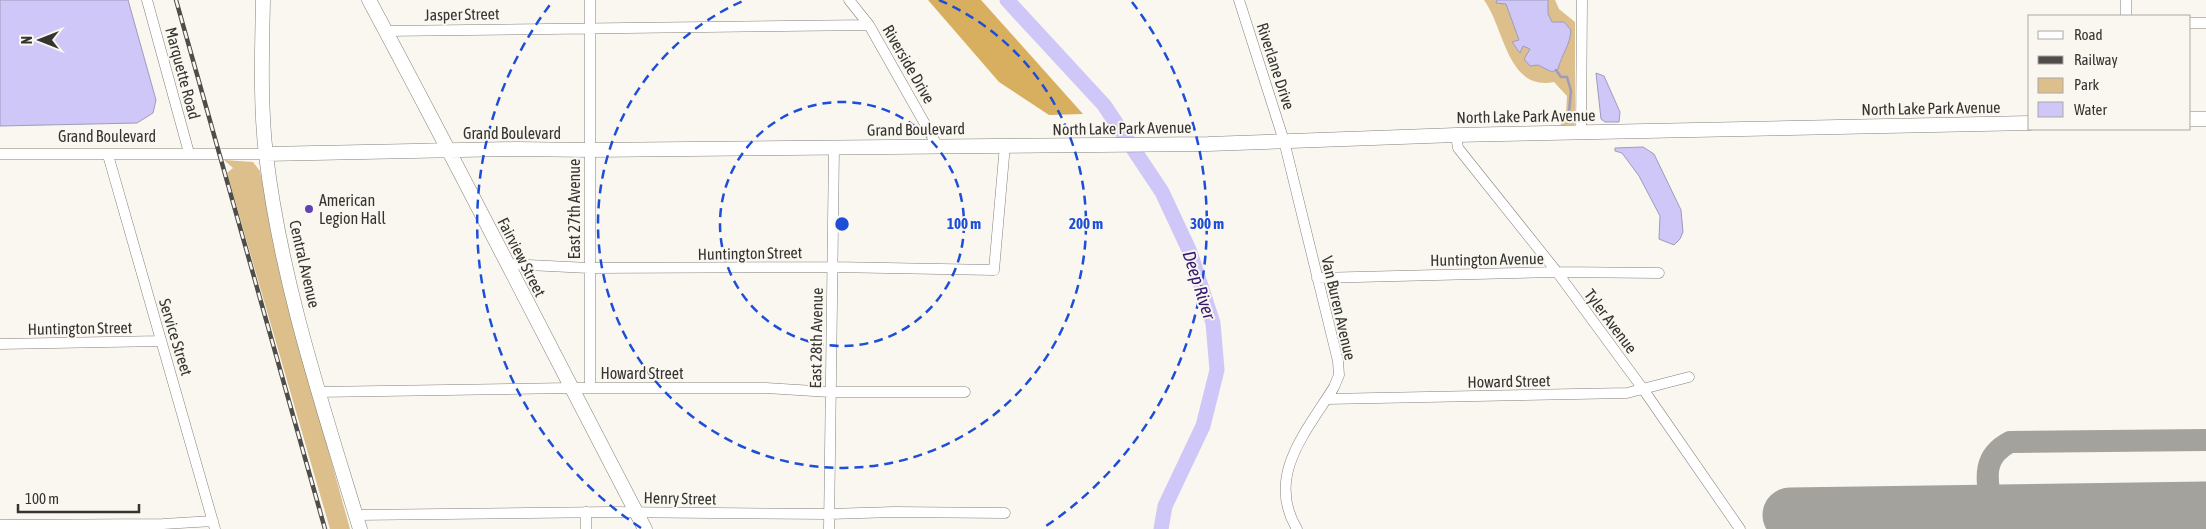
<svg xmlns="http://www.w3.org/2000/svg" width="2206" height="529" viewBox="0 0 2206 529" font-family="'Asap Condensed',sans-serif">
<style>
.green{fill:#dcbf8a}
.forest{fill:#d8af5f}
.water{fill:#cec7f7;stroke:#a09bbc}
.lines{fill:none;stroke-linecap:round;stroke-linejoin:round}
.stream{stroke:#a09bbc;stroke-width:2.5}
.river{stroke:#cec7f7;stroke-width:15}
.taxiway{stroke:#a4a29c;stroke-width:22}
.runway{stroke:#a4a29c;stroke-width:55}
.street-casing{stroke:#84827c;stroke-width:11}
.secondary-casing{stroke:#84827c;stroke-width:15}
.street{stroke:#fff;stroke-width:10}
.secondary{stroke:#fff;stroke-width:14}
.rail-casing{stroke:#4e4d49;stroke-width:4.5}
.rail{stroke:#faf6f0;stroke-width:2.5;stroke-dasharray:8;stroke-linecap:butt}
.ring{fill:none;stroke:#1d4ed8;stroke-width:2.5;stroke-dasharray:9 6}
.poi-dot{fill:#6340b8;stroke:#faf6f0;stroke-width:2}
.labels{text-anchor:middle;stroke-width:4;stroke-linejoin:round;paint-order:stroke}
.street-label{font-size:16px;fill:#353431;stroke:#faf6f0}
.poi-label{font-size:16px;fill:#353431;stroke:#faf6f0;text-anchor:start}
.water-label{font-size:18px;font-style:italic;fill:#371b72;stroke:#faf6f0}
.centre{fill:#1d4ed8;stroke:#faf6f0;stroke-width:2.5}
.ring-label{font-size:15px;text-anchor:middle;font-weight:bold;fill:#1d4ed8;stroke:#faf6f0;stroke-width:4;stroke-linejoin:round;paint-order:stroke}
</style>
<rect width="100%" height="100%" fill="#faf6f0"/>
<path class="green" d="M 1484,0 L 1555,0 L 1559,9 L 1575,22 L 1575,124 L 1569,129 L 1558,130 L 1566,114 L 1567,96 L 1554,82 C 1507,91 1505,29 1484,0 Z
M 224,160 L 253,162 L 260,171 L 283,286 L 350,529 L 330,529 L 227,173 L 233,168 Z"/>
<path class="forest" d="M 928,0 L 981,0 L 1083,114 L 1049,115 L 999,82 Z"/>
<path class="water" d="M 0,0 L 128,0 L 156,100 L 153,113 L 137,123 L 0,126 Z
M 1497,0 L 1548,0 L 1548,14 L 1552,22 L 1564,22 L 1571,30 C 1570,46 1562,53 1558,69 L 1552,72 L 1538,65 L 1530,66 L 1524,59 L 1530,49 L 1523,46 L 1520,53 L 1512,42 L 1519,40 L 1506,4 L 1496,3 Z
M 1596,73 L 1604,76 L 1620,112 L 1619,122 L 1605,122 L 1601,119 Z
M 1643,147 L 1654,154 L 1681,210 L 1683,232 L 1680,239 L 1674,245 L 1659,239 L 1660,216 L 1639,176 L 1622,153 L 1615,151 L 1615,148 Z"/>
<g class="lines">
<path class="stream" d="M 1556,70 L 1561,77 L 1567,77 L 1571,91 L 1568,122"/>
<path class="river" d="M 1007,0 L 1104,105 L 1162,192 L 1190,252 L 1213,323 L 1217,370 L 1203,426 L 1165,506 L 1161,529"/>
<path class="taxiway" d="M 1992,512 C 1988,483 1979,458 2010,442 L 2206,440"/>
<path class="runway" d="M 1790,515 L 2206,509"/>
<defs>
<path id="street" d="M 147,0 L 189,153
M 590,0 L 590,388
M 849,0 L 869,25 L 938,147
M 1239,0 L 1284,141 L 1338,361 L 1339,375 L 1334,387 C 1307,431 1265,476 1297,529
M 2126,16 L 2126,0
M 2190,23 L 2206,23
M 385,31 L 869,25
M 1581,132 L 1582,0
M 1456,135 L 1458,148 L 1557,272 L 1643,389 L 1740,529
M 0,154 L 266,154
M 108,155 L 215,529
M 506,264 L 589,268 L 832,267 L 994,270 L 1005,145
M 1317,278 L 1557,272 L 1659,273
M 0,344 L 161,341
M 318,392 L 570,388 L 766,388 L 830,392 L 965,392
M 1327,399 L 1627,393 L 1689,377
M 356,515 L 610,512 L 829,514 L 894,512 L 1005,513
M 0,525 L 163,524 L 213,521
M 586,529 L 586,512
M 829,529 L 834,148"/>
<path id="secondary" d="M 263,0 C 262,51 260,104 266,155 C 281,282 323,407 360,529
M 369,0 C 463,175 553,353 645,529
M 2190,119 L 2206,119
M 266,154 L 515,149 L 589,150 L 1208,144 L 1456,135 L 2030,123"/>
</defs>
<use href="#street" class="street-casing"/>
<use href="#secondary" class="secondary-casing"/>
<use href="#street" class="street"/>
<use href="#secondary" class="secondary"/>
<defs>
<path id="rail" d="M 176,0 L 325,529"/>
</defs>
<use href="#rail" class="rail-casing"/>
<use href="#rail" class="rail"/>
</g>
<g class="ring">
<circle cx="842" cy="224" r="122"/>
<path d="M939 0A244 244 0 1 1 745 0"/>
<path d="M641 528A365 365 0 0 1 552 2M1132 2A365 365 0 0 1 1043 528"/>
</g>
<circle class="poi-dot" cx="309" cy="209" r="5"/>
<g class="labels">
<g class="street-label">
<text transform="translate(462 14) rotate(-1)" y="6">Jasper Street</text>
<text transform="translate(909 64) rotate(60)" y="6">Riverside Drive</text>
<text transform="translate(1276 66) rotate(72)" y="6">Riverlane Drive</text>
<text transform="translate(183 73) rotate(75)" y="6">Marquette Road</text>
<text transform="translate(1931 108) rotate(-1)" y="6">North Lake Park Avenue</text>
<text transform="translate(1526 116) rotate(-1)" y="6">North Lake Park Avenue</text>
<text transform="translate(1122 128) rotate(-1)" y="6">North Lake Park Avenue</text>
<text transform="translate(916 129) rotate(-1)" y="6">Grand Boulevard</text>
<text x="512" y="139">Grand Boulevard</text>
<text x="107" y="142">Grand Boulevard</text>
<text transform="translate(574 209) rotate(-90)" y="6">East 27th Avenue</text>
<text transform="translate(750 253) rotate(-1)" y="6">Huntington Street</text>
<text transform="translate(522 257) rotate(63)" y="6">Fairview Street</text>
<text transform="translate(1487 259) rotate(-1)" y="6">Huntington Avenue</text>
<text transform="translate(305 264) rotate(77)" y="6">Central Avenue</text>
<text transform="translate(1339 308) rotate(77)" y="6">Van Buren Avenue</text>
<text transform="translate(1611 321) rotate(53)" y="6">Tyler Avenue</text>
<text transform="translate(80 328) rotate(-1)" y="6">Huntington Street</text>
<text transform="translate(176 337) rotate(73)" y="6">Service Street</text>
<text transform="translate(816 338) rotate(-89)" y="6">East 28th Avenue</text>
<text x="642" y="379">Howard Street</text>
<text transform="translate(1509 381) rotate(-1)" y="6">Howard Street</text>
<text transform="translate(680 498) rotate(1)" y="6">Henry Street</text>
</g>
<g class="poi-label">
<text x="319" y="206">American<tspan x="319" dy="18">Legion Hall</tspan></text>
</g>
<g class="water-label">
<text transform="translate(1199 285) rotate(72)" y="6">Deep River</text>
</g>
</g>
<circle cx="842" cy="224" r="8" class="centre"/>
<g class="ring-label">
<text x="964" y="229">100 m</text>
<text x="1086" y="229">200 m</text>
<text x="1207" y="229">300 m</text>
</g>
<rect x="2028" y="15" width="162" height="115" fill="#faf6f0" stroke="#aba8a4"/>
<rect x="2038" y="31" width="25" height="8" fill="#ffffff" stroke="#aba8a4"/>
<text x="2074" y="40" font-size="15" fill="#353431">Road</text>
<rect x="2038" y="56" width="25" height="8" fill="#4e4d49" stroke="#aba8a4"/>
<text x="2074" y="65" font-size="15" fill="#353431">Railway</text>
<rect x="2038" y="78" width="25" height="15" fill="#dcbf8a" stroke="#aba8a4"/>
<text x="2074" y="90" font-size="15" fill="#353431">Park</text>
<rect x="2038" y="102" width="25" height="15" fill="#cec7f7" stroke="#aba8a4"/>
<text x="2074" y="115" font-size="15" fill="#353431">Water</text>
<g transform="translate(40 40) rotate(270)" stroke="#faf6f0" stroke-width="4" paint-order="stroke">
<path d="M0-4L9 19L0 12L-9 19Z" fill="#353431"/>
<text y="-8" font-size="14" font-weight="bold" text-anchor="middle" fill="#353431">N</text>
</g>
<path d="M18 504v8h121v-8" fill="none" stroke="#353431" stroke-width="2.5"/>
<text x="25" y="504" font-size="15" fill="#353431" stroke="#faf6f0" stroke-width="4" paint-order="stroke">100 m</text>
</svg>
